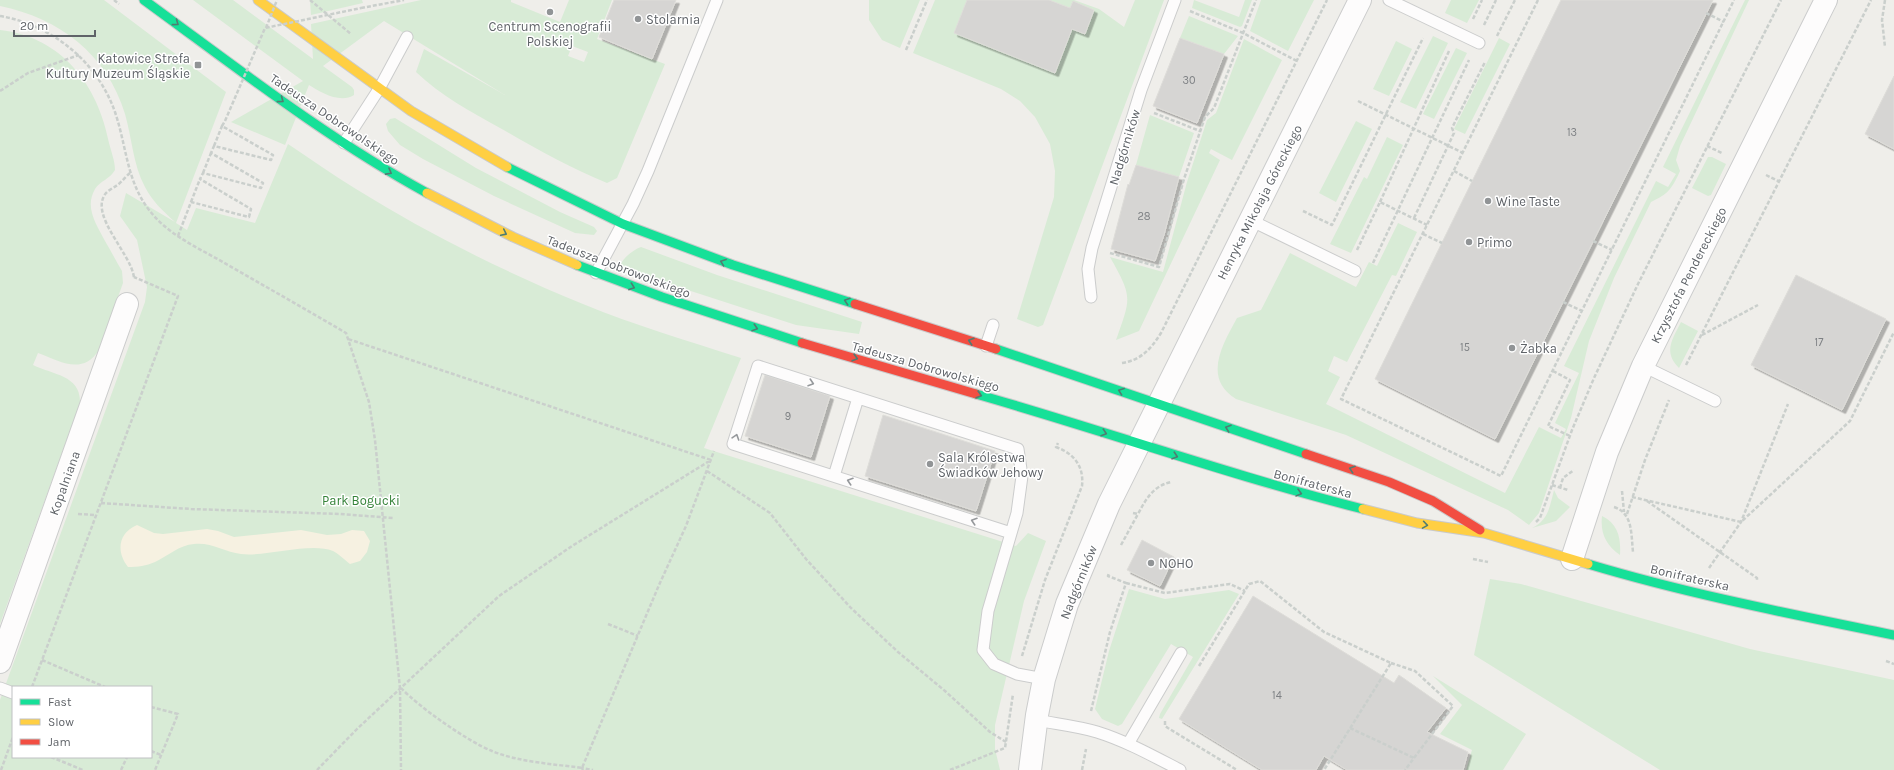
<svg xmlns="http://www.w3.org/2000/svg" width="1894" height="770" viewBox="0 0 1894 770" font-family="Karla,sans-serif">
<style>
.green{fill:#d8ebd6;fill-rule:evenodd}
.sand{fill:#f6f1e1}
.building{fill:#d6d5d3;stroke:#deddd9;filter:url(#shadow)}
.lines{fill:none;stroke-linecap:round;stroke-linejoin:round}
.lane-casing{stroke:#cbcccc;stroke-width:13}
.street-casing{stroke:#cbcccc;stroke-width:24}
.fast-casing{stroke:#cacacb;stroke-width:11}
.slow-casing{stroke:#cacacb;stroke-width:11}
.jam-casing{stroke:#cacacb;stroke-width:11}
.path{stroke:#cacfcc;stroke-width:2.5;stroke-dasharray:4 2;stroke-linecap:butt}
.lane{stroke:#fdfcfc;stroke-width:11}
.street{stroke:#fdfcfc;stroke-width:22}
.fast{stroke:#16e098;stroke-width:9}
.slow{stroke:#ffcf43;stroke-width:9}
.jam{stroke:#f24e42;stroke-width:9}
.path-bridge{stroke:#cacfcc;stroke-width:2.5;stroke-dasharray:4 2;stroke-linecap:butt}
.oneway{stroke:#507c72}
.oneway2{stroke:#96999c}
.poi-dot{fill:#919496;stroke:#fff;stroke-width:1.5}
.labels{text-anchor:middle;stroke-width:3;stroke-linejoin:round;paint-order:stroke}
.number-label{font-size:11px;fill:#7e8184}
.poi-label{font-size:13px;fill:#5f6368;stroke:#fff;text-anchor:start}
.street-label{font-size:13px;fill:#5f6368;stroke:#fff}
.park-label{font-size:13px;fill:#348238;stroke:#fff}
</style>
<defs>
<filter id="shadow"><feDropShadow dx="3.5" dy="3.5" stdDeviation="0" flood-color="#0004"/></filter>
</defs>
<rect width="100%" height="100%" fill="#efeeea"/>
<path class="green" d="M 0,0 L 104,0 L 226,92 L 176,223 L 187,230 L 196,208 L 255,223 L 288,144 C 311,159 333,175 356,189 C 428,234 505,272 583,304 C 634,325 688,341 741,358 L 704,448 L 1016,546 L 1028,533 L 1046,541 L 1024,601 L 995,725 L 995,749 L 1000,770 L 0,770 L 0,700 L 145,302 L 147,287 L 137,240 L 120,216 L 126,193 L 175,222 C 163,211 152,201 145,187 C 133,165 132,138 125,114 C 107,54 59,18 0,6 ZM 13,687 L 151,687 L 151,757 L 13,757 Z
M 193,0 L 233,0 L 313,59 L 311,24 L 421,0 L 511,0 L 511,2 L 560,22 L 569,0 L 612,0 L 597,39 L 665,64 L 617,178 L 607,183 C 570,168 535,148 500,128 C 470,111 441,96 416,72 L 424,49 L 505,95 L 384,21 L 323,66 L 352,87 L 354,90 L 354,95 C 340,104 320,92 309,85 L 285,145 L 231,122 L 303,81 ZM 572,46 L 588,52 L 584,62 L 568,56 Z
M 310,0 L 362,0 L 363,3 L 311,15 Z
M 869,0 L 920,0 L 900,48 L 882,40 L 869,20 Z
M 935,0 L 975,0 L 1055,72 L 1072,29 L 1085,34 L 1094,10 L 1073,2 L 1070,8 L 1049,0 L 1074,0 L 1099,9 L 1124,27 L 1135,0 L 1164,0 L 1043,325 L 1038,327 L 1017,319 L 1054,197 L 1055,171 L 1050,144 L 1035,117 L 1020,101 L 1001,89 L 913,53 Z
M 1194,0 L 1239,17 L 1245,0 L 1252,0 L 1242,26 L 1240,27 L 1192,8 Z
M 1261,0 L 1314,0 L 1288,51 L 1250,31 Z
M 1451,0 L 1479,0 L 1467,23 L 1445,13 Z
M 1745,0 L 1749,0 L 1680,146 L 1676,160 L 1680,171 C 1672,189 1668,194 1651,202 L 1614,278 L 1589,341 L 1571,418 L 1539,513 L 1529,525 L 1508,510 L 1346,435 L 1236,399 C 1202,378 1223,344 1237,318 L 1261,310 L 1290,253 L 1356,287 L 1369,262 L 1377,266 L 1398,223 L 1417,232 L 1396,276 L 1392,275 L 1347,362 L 1334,356 L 1328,371 L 1340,377 L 1326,404 L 1505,493 L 1539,427 L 1561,438 L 1566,429 L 1555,423 L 1579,373 L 1564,366 L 1656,181 L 1668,187 L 1676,174 L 1663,167 Z
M 1189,16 L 1238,36 L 1224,54 L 1180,38 Z
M 0,30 C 62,37 98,85 109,143 C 111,151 115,161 115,170 C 110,179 100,181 95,189 C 84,208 97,225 105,241 C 111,251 116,261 122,271 L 123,283 L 99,350 C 82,376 60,361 38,353 L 33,365 C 53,375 81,375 80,403 L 0,624 Z
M 1433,36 L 1448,43 L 1416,109 L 1400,102 Z
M 1499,38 L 1510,44 L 1465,134 L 1454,129 Z
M 1244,39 L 1282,60 L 1232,160 L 1211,149 L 1209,153 L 1220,160 L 1139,331 L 1116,340 C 1131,297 1133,298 1110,257 L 1163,272 L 1187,182 L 1207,120 L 1216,113 Z
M 1396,41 L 1412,49 L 1389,96 L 1373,89 Z
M 1456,48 L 1467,53 L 1434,119 L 1423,114 Z
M 1150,115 L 1194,133 L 1179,177 L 1136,165 Z
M 395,118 L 476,168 L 560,212 L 594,227 L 597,231 L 594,235 L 575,233 L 494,196 L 423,159 L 400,145 L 388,131 L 386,124 L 390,119 Z
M 1356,121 L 1372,129 L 1336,202 L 1319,193 Z
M 1387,137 L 1403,145 L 1351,253 L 1330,244 L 1364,177 L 1367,179 Z
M 1708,157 L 1712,157 L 1726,164 L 1711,195 L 1708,196 L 1692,188 Z
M 641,247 L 717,275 L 862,322 L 859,334 L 796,325 L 623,269 L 620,265 C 624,257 633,250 641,247 Z
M 1681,322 L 1698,331 L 1679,368 C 1663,352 1672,340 1681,322 Z
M 1554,490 L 1558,498 L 1570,507 L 1556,521 L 1532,528 C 1548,521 1550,506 1554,490 Z
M 1602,516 C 1618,524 1621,537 1620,555 C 1606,545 1600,533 1602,516 Z
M 1490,579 L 1521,584 L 1750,649 L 1894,680 L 1894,770 L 1660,770 L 1474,655 Z
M 1129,589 L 1165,599 L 1229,590 L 1239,594 L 1162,719 L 1159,718 L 1160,714 L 1193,657 L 1171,644 L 1122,724 L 1118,726 L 1102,719 L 1095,709 L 1109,651 Z
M 1433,676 L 1526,734 L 1503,770 L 1466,770 L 1472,750 L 1440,734 L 1462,705 Z"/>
<path class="sand" d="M 137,525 L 154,533 L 163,534 L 207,529 L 218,531 L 234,537 L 301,530 L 327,535 L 341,534 L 352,530 L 364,531 L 370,541 L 367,552 L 360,561 L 350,564 C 345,560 339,554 333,551 C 310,542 267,557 241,554 C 225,552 211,542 194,544 C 179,545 168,556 155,562 C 146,566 138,567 128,567 C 116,552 118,533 137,525 Z"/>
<path class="building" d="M 614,0 L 676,0 L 652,59 L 599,37 Z
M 967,0 L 1049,0 L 1070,8 L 1073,1 L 1094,10 L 1085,34 L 1072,29 L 1055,73 L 954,33 Z
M 1561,0 L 1713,0 L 1495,439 L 1375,379 Z
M 1180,38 L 1224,54 L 1197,123 L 1153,106 Z
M 1894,76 L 1894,149 L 1865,134 Z
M 1136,165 L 1179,177 L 1164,235 L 1155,261 L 1111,249 L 1128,184 L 1129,185 Z
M 1796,275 L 1886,319 L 1842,410 L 1751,365 Z
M 765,375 L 830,396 L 811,457 L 745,436 Z
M 883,415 L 995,451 L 976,511 L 865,476 Z
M 1142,540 L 1174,557 L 1160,586 L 1127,570 Z
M 1253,596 L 1394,683 L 1399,675 L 1446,708 L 1427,732 L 1468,752 L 1463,770 L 1347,770 L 1324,756 L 1316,770 L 1262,770 L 1179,719 Z"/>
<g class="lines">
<defs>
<path id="lane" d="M 1389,0 L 1479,43
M 344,143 L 379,89 L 407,37
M 1250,220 L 1355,271
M 596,273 L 633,204 L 648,171 L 717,0
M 1091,297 L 1088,269 L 1092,248 L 1141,90 L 1175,0
M 986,346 L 993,325
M 1643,366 L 1715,401
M 834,476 L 858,398
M 1011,533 L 733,444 L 758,366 L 1018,449 L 1022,476 L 1017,513 L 988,611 L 983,650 L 994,664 L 1017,674 L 1044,679
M 0,688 L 13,693
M 1036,720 C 1056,724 1077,726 1097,732 C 1126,741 1153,756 1180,770
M 1128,744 L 1181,653"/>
<path id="street" d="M 1572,559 L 1607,452 L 1643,366 L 1826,0
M 0,662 L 127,304
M 1030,770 L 1037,715 L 1044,679 L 1067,604 L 1109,504 L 1360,0"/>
<path id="fast" d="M 144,0 C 236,67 326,138 427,193
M 507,167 L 623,224 L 733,265 L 855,304
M 577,265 L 662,297 L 802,343
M 996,349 L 1306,454
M 976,394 C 1106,431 1232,476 1363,509
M 1588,564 C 1688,594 1791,614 1894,635"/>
<path id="slow" d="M 258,0 L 411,111 L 507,167
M 427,193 L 513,237 L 577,265
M 1363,509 L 1417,523 L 1484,533 L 1588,564"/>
<path id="jam" d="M 855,304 L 996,349
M 802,343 L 976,394
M 1306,454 L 1389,482 L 1433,501 L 1480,530"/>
</defs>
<use href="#lane" class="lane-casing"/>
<use href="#street" class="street-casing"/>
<use href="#fast" class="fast-casing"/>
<use href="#slow" class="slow-casing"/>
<use href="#jam" class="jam-casing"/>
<path class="path" d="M 114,0 L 119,4
M 310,0 L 351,34
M 1538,0 L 1341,399 L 1501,476 L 1734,0
M 1885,0 L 1882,20 L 1885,47
M 361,8 L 404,0
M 1190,11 L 1243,33 L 1297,61
M 1706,13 L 1724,22
M 0,16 C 52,25 97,61 115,112 C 129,154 126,191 162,224 C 181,241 206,252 228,265 C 268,288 307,310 346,333 L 369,402 L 375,440 L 400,688 L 401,770
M 1473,19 L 1482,0
M 1484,25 L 1496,0
M 1497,36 L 1515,0
M 906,50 L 927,0
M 0,91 L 28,73 L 79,55
M 1358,101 L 1463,153
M 1154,113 L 1200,131
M 214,146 L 222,126
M 1707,146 L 1722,153
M 1454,171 L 1472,181
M 130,173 C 125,177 121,183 116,186 C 113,188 109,190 106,193 C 88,215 132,254 134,278
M 203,173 L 211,153
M 1766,175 L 1780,182
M 191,202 L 200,179
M 1380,202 L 1449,51
M 1303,211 L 1332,225 L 1423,38
M 1414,218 L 1454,133 L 1452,128 L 1485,62
M 1423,234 L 1442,243
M 178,236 L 191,202 L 249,217 L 251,209 L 200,179 L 203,173 L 261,188 L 263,183 L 211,153 L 214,146 L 271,160 L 273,155 L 222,126 L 225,121
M 1593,241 L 1612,250
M 1357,250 L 1380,202 L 1427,225
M 1110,253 L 1159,267 L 1184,179 L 1205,117 L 1214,108 L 1256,0
M 1373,263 L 1469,60
M 1563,302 L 1582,311
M 1702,335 L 1758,305
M 1122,363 C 1141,360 1151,349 1161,333 L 1327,0
M 1686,365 L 1871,0
M 1553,371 L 1570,380 L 1548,426 L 1570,436
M 707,471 L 770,513 L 806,559 L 851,608 L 898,652 L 945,691 L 990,732 L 1006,742
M 1552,485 L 1568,490
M 1560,488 L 1563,478 L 1574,470
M 1622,491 L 1624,512
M 1632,497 L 1741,522 L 1850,421 L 1894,332
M 1647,501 L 1757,578 L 1757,581
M 101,503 L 191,509 L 340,514 L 393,518
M 1614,507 C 1633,513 1631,534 1633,552
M 1133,513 L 1138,514 C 1146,499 1153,486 1171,482
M 78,514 L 95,515
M 1627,514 L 1645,460 L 1669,400
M 1536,522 L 1540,518 L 1572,430 L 1594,378 L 1638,284 L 1781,0
M 1121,545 L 1138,514
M 1473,559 L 1488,562
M 1709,568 L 1741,522 L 1788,404
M 1126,583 L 1165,593 L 1230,584 L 1245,591
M 608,624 L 638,636
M 1022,656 L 1045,580 L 1082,486 C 1084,467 1075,454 1056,447 L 1058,443
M 42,660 L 105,687
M 1886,661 L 1894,664
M 1391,663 L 1415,671 L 1453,706 L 1405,770
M 1199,666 L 1249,584 L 1260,581 L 1324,632 L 1391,663 L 1324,770
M 32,687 L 178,296 L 134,277
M 401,688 C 419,707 467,741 492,751 C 518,762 554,764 582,768 L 659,585 L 686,526 L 714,451
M 151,707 L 178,714 L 155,770
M 1091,711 L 1110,632 L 1126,583 L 1108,576 L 1109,573
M 1165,721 L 1165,726 L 1168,728 L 1237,770
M 1350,728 L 1414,758
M 151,751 L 161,755
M 51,757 L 83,770
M 1,770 L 13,737
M 121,770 L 127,757
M 317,770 L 357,729 L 499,596 L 572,546 L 711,460 L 348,339
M 583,770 L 582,768 L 593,770
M 950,770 L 1005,748 L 1013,694
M 1082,770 L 1086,749"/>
<use href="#lane" class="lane"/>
<use href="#street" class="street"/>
<use href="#fast" class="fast"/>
<use href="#slow" class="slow"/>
<use href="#jam" class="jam"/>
<path class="path-bridge" d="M 266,28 L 277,0
M 225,121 L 265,28 L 361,8"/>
</g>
<defs><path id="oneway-chevron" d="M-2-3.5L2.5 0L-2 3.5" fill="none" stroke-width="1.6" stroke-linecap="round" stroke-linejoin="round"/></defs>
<g class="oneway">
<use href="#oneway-chevron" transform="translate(176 23) rotate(36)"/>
<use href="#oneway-chevron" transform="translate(281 100) rotate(36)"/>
<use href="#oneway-chevron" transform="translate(389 172) rotate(29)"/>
<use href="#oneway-chevron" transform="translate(504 233) rotate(26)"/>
<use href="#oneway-chevron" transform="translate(723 262) rotate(-160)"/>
<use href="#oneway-chevron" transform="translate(632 287) rotate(20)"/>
<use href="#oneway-chevron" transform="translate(847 301) rotate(-162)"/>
<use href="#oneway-chevron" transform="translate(755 328) rotate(18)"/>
<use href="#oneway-chevron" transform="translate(971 341) rotate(-162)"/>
<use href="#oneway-chevron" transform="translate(855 358) rotate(16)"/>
<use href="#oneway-chevron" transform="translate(1121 391) rotate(-160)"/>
<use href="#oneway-chevron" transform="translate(979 395) rotate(16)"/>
<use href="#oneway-chevron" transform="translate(1228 428) rotate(-161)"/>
<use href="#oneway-chevron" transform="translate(1104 433) rotate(18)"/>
<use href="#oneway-chevron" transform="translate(1175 456) rotate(18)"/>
<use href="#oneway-chevron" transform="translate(1352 469) rotate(-161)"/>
<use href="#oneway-chevron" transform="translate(1299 493) rotate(15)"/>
<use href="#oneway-chevron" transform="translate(1425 525) rotate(9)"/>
</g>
<g class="oneway2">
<use href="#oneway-chevron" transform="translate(811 383) rotate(18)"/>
<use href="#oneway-chevron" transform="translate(736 437) rotate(-72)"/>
<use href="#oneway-chevron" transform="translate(850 481) rotate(-162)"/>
<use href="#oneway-chevron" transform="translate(974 521) rotate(-162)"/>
</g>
<g class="poi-dot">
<circle cx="550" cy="12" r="4"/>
<circle cx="638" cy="19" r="4"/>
<rect x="194" y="61" width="8" height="8" rx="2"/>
<circle cx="1488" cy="201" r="4"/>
<circle cx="1469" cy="242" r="4"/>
<circle cx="1512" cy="348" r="4"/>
<circle cx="930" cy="464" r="4"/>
<circle cx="1151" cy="563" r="4"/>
</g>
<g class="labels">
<g class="number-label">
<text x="1189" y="84">30</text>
<text x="1572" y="136">13</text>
<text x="1144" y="220">28</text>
<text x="1819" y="346">17</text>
<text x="1465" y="351">15</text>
<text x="788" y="420">9</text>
<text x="1277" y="699">14</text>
</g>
<g class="poi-label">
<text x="646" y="24">Stolarnia</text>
<text x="550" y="31" text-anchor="middle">Centrum Scenografii<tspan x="550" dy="15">Polskiej</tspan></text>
<text x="190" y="63" text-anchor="end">Katowice Strefa<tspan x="190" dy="15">Kultury Muzeum Śląskie</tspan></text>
<text x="1496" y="206">Wine Taste</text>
<text x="1477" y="247">Primo</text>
<text x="1520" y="353">Żabka</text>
<text x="938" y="462">Sala Królestwa<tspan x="938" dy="15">Świadków Jehowy</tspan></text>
<text x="1159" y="568">NOHO</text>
</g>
<g class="street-label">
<text transform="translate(335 119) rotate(34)" y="5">Tadeusza Dobrowolskiego</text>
<text transform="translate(1124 147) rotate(-73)" y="5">Nadgórników</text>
<text transform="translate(1259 202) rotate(-63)" y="5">Henryka Mikołaja Góreckiego</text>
<text transform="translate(619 266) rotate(21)" y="5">Tadeusza Dobrowolskiego</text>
<text transform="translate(1688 275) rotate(-63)" y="5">Krzysztofa Pendereckiego</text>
<text transform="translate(926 366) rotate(16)" y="5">Tadeusza Dobrowolskiego</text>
<text transform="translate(64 483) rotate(-70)" y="5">Kopalniana</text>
<text transform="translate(1313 483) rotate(15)" y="5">Bonifraterska</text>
<text transform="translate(1690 577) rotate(13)" y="5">Bonifraterska</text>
<text transform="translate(1078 582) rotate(-68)" y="5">Nadgórników</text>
</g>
<g class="park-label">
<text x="361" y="505">Park Bogucki</text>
</g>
</g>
<rect x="12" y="686" width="140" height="72" fill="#ffffff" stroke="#bfc1c3"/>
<rect x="20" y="699" width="20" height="6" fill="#16e098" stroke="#bfc1c3"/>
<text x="48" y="706" font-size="12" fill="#5f6368">Fast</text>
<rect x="20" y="719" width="20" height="6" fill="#ffcf43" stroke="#bfc1c3"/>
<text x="48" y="726" font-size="12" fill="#5f6368">Slow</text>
<rect x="20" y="739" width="20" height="6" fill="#f24e42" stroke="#bfc1c3"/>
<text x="48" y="746" font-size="12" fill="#5f6368">Jam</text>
<path d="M14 30v6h81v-6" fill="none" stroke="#5f6368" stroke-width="2"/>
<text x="20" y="30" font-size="12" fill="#5f6368" stroke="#ffffff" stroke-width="3" paint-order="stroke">20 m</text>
</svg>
